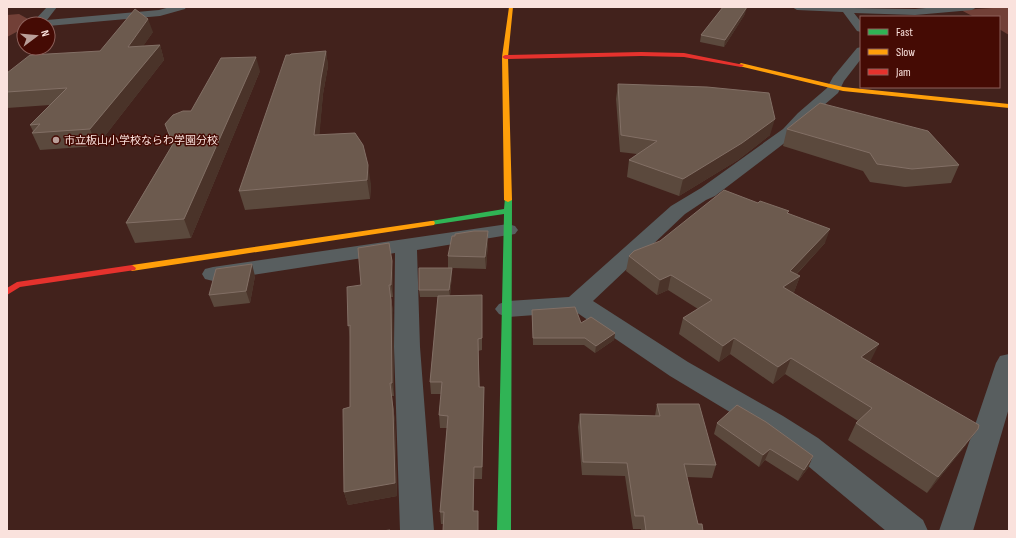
<svg xmlns="http://www.w3.org/2000/svg" width="1016" height="538" viewBox="0 0 1016 538" font-family="'Sofia Sans Condensed','Noto Sans JP',sans-serif">
<style>
.green{fill:#724037}
.lines{fill:none;stroke-linecap:round;stroke-linejoin:round}
.street{fill:#585e5f;fill-rule:evenodd}
.fast{fill:#30b455;fill-rule:evenodd}
.slow{fill:#ff9f0a;fill-rule:evenodd}
.jam{fill:#e5322d;fill-rule:evenodd}
.wall{fill:#5b493d}
.shaded-wall{fill:#4a3329}
.building{fill:#6c5a4e;stroke:#826f65}
.poi-dot{fill:#ba9f99;stroke:#450b04;stroke-width:1.5}
.labels{text-anchor:middle;stroke-width:3;stroke-linejoin:round;paint-order:stroke}
.far-poi-label{font-size:11px;fill:#fae2dd;stroke:#450b04;text-anchor:start}
</style>
<rect width="100%" height="100%" fill="#42221c"/>
<path class="green" d="M 1009,7 L 1009,35 L 999,29 L 999,17 L 974,17 L 961,10 Z
M 19,14 L 28,19 L 27,24 L 24,24 L 24,28 L 7,37 L 7,15 Z"/>
<g class="lines">
<path class="street" d="M 47,7 L 57,7 L 47,20 L 159,10 L 170,7 L 186,7 L 185,9 L 160,16 L 48,26 L 48,24 L 31,24 Z
M 792,7 L 915,9 L 937,7 L 977,7 L 972,10 L 915,15 L 854,13 L 861,22 L 861,32 L 857,31 L 843,12 L 797,10 Z
M 861,47 L 861,59 L 844,81 L 838,93 L 808,119 L 795,135 L 715,196 L 706,200 L 685,214 L 593,301 L 688,362 L 783,416 L 818,438 L 923,520 L 928,531 L 886,531 L 796,456 L 763,432 L 670,376 L 576,312 L 507,317 L 499,314 L 495,309 L 499,304 L 507,301 L 569,297 L 671,206 L 701,188 L 783,129 L 798,113 L 827,88 L 833,77 L 857,48 Z
M 508,224 L 515,226 L 518,230 L 515,234 L 417,250 L 420,347 L 434,531 L 400,531 L 394,347 L 395,253 L 213,281 L 205,279 L 202,274 L 205,269 L 213,267 Z
M 1009,354 L 1009,408 L 973,531 L 939,531 L 996,363 L 1000,356 Z"/>
<path class="fast" d="M 505,198 L 511,198 L 512,200 L 511,531 L 497,531 L 504,214 L 431,225 L 427,223 L 431,221 L 504,209 Z"/>
<path class="slow" d="M 509,7 L 513,7 L 508,57 L 512,200 L 508,202 L 504,200 L 502,57 Z
M 741,63 L 843,87 L 1009,104 L 1009,108 L 843,91 L 739,66 L 738,65 Z
M 431,221 L 434,221 L 435,223 L 434,225 L 132,271 L 128,268 L 132,265 Z"/>
<path class="jam" d="M 641,52 L 684,53 L 744,65 L 741,67 L 684,57 L 641,56 L 505,59 L 502,57 L 505,55 Z
M 132,265 L 136,268 L 135,270 L 20,287 L 7,295 L 7,288 L 17,282 Z"/>
</g>
<path class="wall" d="M 745,14 L 724,47 L 700,42 L 701,35 Z
M 153,32 L 143,46 L 160,45 L 164,60 L 97,146 L 40,150 L 32,133 L 33,131 L 30,125 L 50,105 L 7,108 L 7,73 L 100,51 Z
M 326,51 L 328,66 L 323,94 L 319,135 L 371,184 L 370,199 L 245,210 L 239,191 Z
M 260,71 L 191,238 L 135,243 L 126,223 L 172,145 L 165,124 L 191,111 Z
M 618,84 L 770,135 L 738,160 L 679,196 L 627,177 L 629,160 L 637,154 L 620,152 L 616,99 Z
M 787,129 L 959,165 L 951,183 L 905,187 L 870,182 L 863,171 L 783,146 Z
M 758,203 L 788,213 L 825,243 L 796,275 L 800,276 L 794,292 L 793,293 L 871,360 L 869,362 L 966,445 L 927,493 L 848,440 L 856,423 L 858,421 L 785,374 L 773,384 L 730,354 L 719,362 L 679,334 L 683,318 L 698,309 L 668,290 L 657,295 L 626,271 L 629,256 Z
M 488,243 L 486,269 L 452,268 L 452,274 L 450,296 L 482,295 L 482,350 L 478,351 L 480,387 L 484,387 L 484,399 L 482,479 L 474,479 L 474,511 L 478,511 L 478,531 L 443,531 L 444,524 L 441,524 L 440,512 L 447,428 L 440,428 L 439,415 L 441,394 L 431,394 L 430,382 L 438,297 L 420,297 L 419,290 L 448,268 L 448,256 Z
M 393,273 L 393,297 L 391,297 L 393,312 L 394,396 L 392,396 L 395,422 L 397,496 L 348,505 L 344,492 L 350,407 L 361,285 Z
M 255,276 L 250,303 L 214,307 L 209,295 Z
M 532,310 L 615,333 L 614,340 L 595,353 L 584,345 L 533,345 Z
M 657,404 L 716,465 L 712,478 L 687,477 L 698,524 L 703,531 L 641,531 L 641,529 L 633,529 L 625,476 L 582,475 L 578,427 L 580,414 L 655,416 Z
M 717,423 L 813,456 L 808,468 L 798,481 L 765,460 L 759,467 L 714,434 Z"/>
<path class="shaded-wall" d="M 747,7 L 745,14 L 724,47 L 725,40 Z
M 148,19 L 153,32 L 133,61 L 128,47 Z
M 160,45 L 164,60 L 97,146 L 90,129 Z
M 326,51 L 328,66 L 323,94 L 318,152 L 314,135 L 321,78 Z
M 256,57 L 260,71 L 191,238 L 184,219 Z
M 775,119 L 770,135 L 738,160 L 679,196 L 683,179 Z
M 368,165 L 371,184 L 370,199 L 367,180 Z
M 830,229 L 825,243 L 787,284 L 800,276 L 794,292 L 778,303 L 783,287 L 790,271 Z
M 488,231 L 488,243 L 486,269 L 485,257 Z
M 392,261 L 393,273 L 393,297 L 391,285 Z
M 252,264 L 255,276 L 250,303 L 246,291 Z
M 452,268 L 452,274 L 450,297 L 449,290 Z
M 671,275 L 668,290 L 657,295 L 660,280 Z
M 389,285 L 393,312 L 394,396 L 392,383 Z
M 350,325 L 350,338 L 348,326 Z
M 615,333 L 614,340 L 595,353 L 596,346 Z
M 734,338 L 730,354 L 719,362 L 723,346 Z
M 879,344 L 871,360 L 854,374 L 861,357 Z
M 791,358 L 785,374 L 773,384 L 778,367 Z
M 390,383 L 395,422 L 397,496 L 348,505 L 344,492 Z
M 484,387 L 484,399 L 482,479 L 482,467 Z
M 978,429 L 966,445 L 927,493 L 938,477 Z
M 770,449 L 765,460 L 759,467 L 763,455 Z
M 813,456 L 808,468 L 798,481 L 804,470 Z
M 474,467 L 474,479 L 473,523 L 473,511 Z"/>
<path class="building" d="M 723,7 L 747,7 L 725,40 L 701,35 Z
M 135,9 L 148,19 L 128,47 L 160,45 L 90,129 L 32,133 L 40,124 L 30,125 L 67,88 L 7,92 L 7,73 L 30,55 L 100,51 Z
M 326,51 L 321,78 L 314,135 L 355,133 L 363,145 L 368,165 L 367,180 L 239,191 L 286,55 L 290,55 L 291,54 Z
M 256,57 L 184,219 L 126,223 L 173,144 L 165,124 L 173,115 L 183,111 L 191,111 L 221,58 Z
M 618,84 L 707,87 L 769,93 L 775,119 L 742,143 L 683,179 L 629,160 L 657,141 L 621,135 Z
M 820,103 L 928,131 L 959,165 L 912,169 L 877,164 L 870,153 L 787,129 Z
M 724,190 L 758,203 L 760,201 L 789,211 L 787,213 L 830,229 L 790,271 L 800,276 L 783,287 L 879,344 L 861,357 L 979,425 L 978,429 L 938,477 L 856,423 L 872,408 L 791,358 L 778,367 L 734,338 L 723,346 L 683,318 L 712,300 L 671,275 L 660,280 L 629,256 L 634,251 L 660,241 Z
M 474,231 L 488,231 L 485,257 L 448,256 L 452,236 L 455,236 L 455,234 Z
M 389,243 L 392,261 L 391,285 L 389,285 L 391,300 L 392,383 L 390,383 L 393,409 L 395,483 L 344,492 L 343,409 L 350,407 L 350,325 L 348,326 L 347,287 L 361,285 L 358,248 Z
M 252,264 L 246,291 L 209,295 L 216,269 Z
M 419,268 L 452,268 L 449,290 L 419,290 Z
M 482,295 L 482,338 L 478,339 L 479,387 L 484,387 L 482,467 L 474,467 L 473,511 L 478,511 L 478,531 L 443,531 L 444,512 L 440,512 L 448,416 L 439,415 L 442,382 L 430,382 L 438,296 Z
M 575,307 L 581,323 L 591,317 L 615,333 L 596,346 L 585,338 L 533,338 L 532,310 Z
M 657,404 L 699,404 L 716,465 L 684,464 L 698,524 L 702,524 L 703,531 L 646,531 L 644,516 L 635,516 L 627,463 L 583,462 L 580,414 L 660,416 Z
M 737,405 L 766,422 L 813,456 L 804,470 L 770,449 L 763,455 L 717,423 Z
M 390,530 L 390,531 L 382,531 Z"/>
<circle class="poi-dot" cx="56" cy="140" r="4"/>
<g class="labels">
<g class="far-poi-label">
<text x="64" y="144">市立板山小学校ならわ学園分校</text>
</g>
</g>
<rect width="1016" height="538" fill="none" stroke="#fae2dd" stroke-width="16"/>
<rect x="860" y="16" width="140" height="72" fill="#450b04" stroke="#8d615b"/>
<rect x="868" y="29" width="20" height="6" fill="#30b455" stroke="#8d615b"/>
<text x="896" y="36" font-size="12" fill="#fae2dd">Fast</text>
<rect x="868" y="49" width="20" height="6" fill="#ff9f0a" stroke="#8d615b"/>
<text x="896" y="56" font-size="12" fill="#fae2dd">Slow</text>
<rect x="868" y="69" width="20" height="6" fill="#e5322d" stroke="#8d615b"/>
<text x="896" y="76" font-size="12" fill="#fae2dd">Jam</text>
<g transform="translate(36 36) rotate(74)"><circle r="19" fill="#450b04" stroke="#8d615b"/>
<path d="M0-3L7 15L0 10L-7 15Z" fill="#ba9f99"/>
<text y="-6" font-size="11" font-weight="bold" text-anchor="middle" fill="#fae2dd">N</text>
</g>
</svg>
